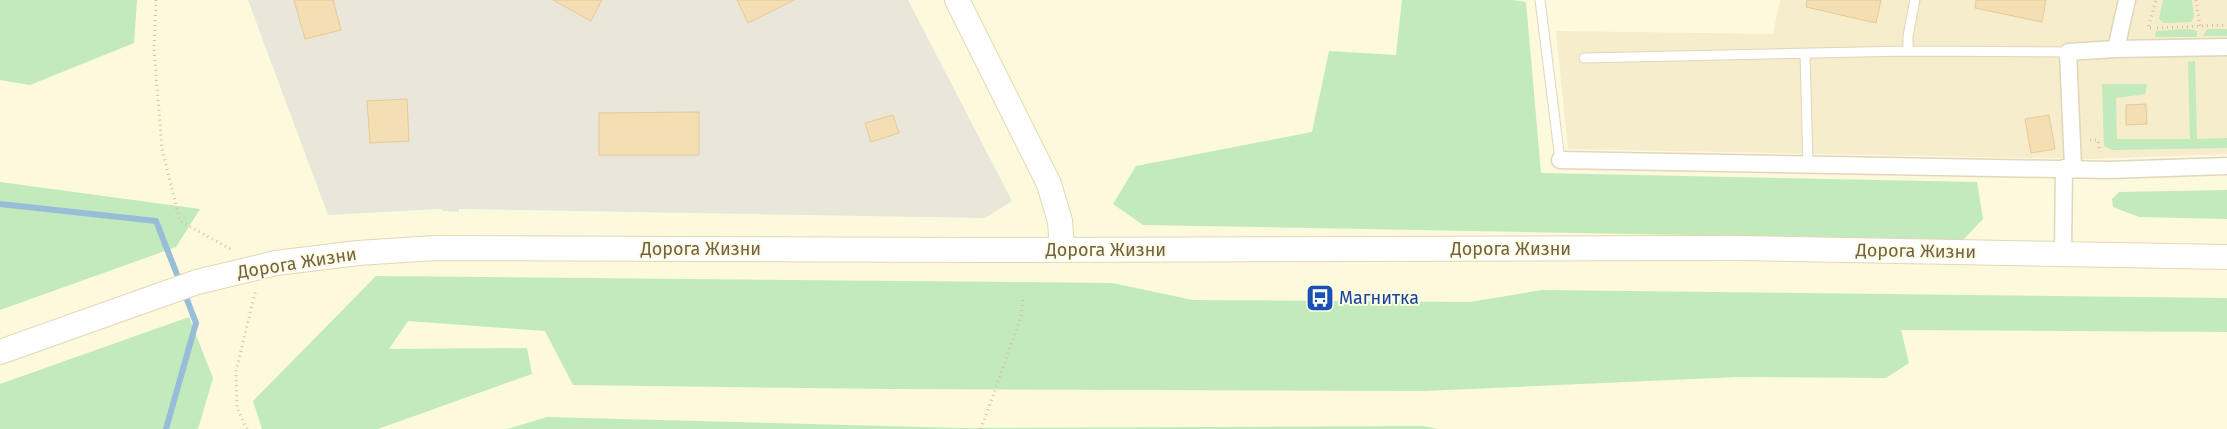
<svg xmlns="http://www.w3.org/2000/svg" width="2227" height="429" viewBox="0 0 2227 429" font-family="'Fira Sans',sans-serif">
<style>
.residential{fill:#f5edcb}
.industrial{fill:#eae6da}
.green{fill:#c2eabc}
.lines{fill:none;stroke-linecap:round;stroke-linejoin:round}
.stream{stroke:#97bdd9;stroke-width:6}
.building{fill:#f4deb4;stroke:#e7ca93}
.service-casing{stroke:#e1d6b9;stroke-width:11}
.minor-casing{stroke:#e1d6b9;stroke-width:19}
.secondary-casing{stroke:#e3d7b4;stroke-width:26}
.path{stroke:#d8c298;stroke-width:3;stroke-dasharray:1 4;stroke-linecap:butt}
.service{stroke:#fff;stroke-width:9}
.minor{stroke:#fff;stroke-width:16}
.secondary{stroke:#fff;stroke-width:24}
.labels{text-anchor:middle;stroke-width:4;stroke-linejoin:round;paint-order:stroke}
.street-label{font-size:18px;fill:#736245;stroke:#fffce4}
.transit-label{font-size:18px;fill:#164399;stroke:#fffce4;text-anchor:start}
</style>
<rect width="100%" height="100%" fill="#fdf9dd"/>
<path class="residential" d="M 1780,0 L 2227,0 L 2227,154 L 2091,159 L 1568,149 L 1556,31 L 1773,34 Z"/>
<path class="industrial" d="M 248,0 L 908,0 L 1012,201 L 985,218 L 459,209 L 459,212 L 442,211 L 442,209 L 438,209 L 328,215 Z"/>
<path class="green" d="M 0,0 L 137,0 L 134,43 L 30,85 L 0,80 Z
M 1402,0 L 1513,0 L 1526,2 L 1541,173 L 1977,182 L 1983,219 L 1963,240 L 1143,225 L 1113,204 L 1136,166 L 1312,132 L 1329,51 L 1396,55 Z
M 2163,0 L 2192,0 L 2194,16 L 2191,22 L 2164,23 L 2159,19 Z
M 2188,29 L 2197,31 L 2197,37 L 2155,37 L 2156,31 Z
M 2207,29 L 2227,29 L 2227,36 L 2203,36 Z
M 2195,61 L 2197,139 L 2227,138 L 2227,148 L 2112,150 L 2104,146 L 2102,84 L 2147,84 L 2145,94 L 2116,98 L 2117,139 L 2190,139 L 2188,62 Z
M 0,182 L 200,209 L 176,247 L 0,310 Z
M 2227,190 L 2227,219 L 2139,217 L 2113,207 L 2112,199 L 2119,192 Z
M 376,276 L 1112,283 L 1193,300 L 1470,302 L 1542,290 L 2227,298 L 2227,332 L 1901,330 L 1909,363 L 1886,378 L 1738,377 L 1425,391 L 891,389 L 573,385 L 545,331 L 408,321 L 389,349 L 527,348 L 532,374 L 378,429 L 262,429 L 253,401 Z
M 189,317 L 213,378 L 198,429 L 0,429 L 0,384 Z
M 547,417 L 961,428 L 1424,426 L 1438,429 L 507,429 Z"/>
<g class="lines">
<path class="stream" d="M 0,204 L 156,221 L 180,282
M 166,429 L 196,323 L 184,292"/>
</g>
<path class="building" d="M 294,0 L 333,0 L 341,30 L 305,39 Z
M 553,0 L 602,0 L 591,21 Z
M 737,0 L 794,0 L 748,23 Z
M 1807,0 L 1881,0 L 1876,23 L 1806,7 Z
M 1976,0 L 2046,0 L 2042,22 L 1975,8 Z
M 407,99 L 409,141 L 370,143 L 367,101 Z
M 2146,104 L 2147,124 L 2126,125 L 2126,105 Z
M 699,112 L 699,155 L 599,155 L 599,113 Z
M 893,115 L 899,133 L 871,142 L 865,123 Z
M 2049,115 L 2055,149 L 2031,153 L 2025,119 Z"/>
<g class="lines">
<defs>
<path id="service" d="M 1540,0 L 1560,160
M 1908,51 L 1908,36 L 1915,0
M 1805,54 L 1808,165
M 1584,58 L 1908,51 L 2068,52"/>
<path id="minor" d="M 2116,49 L 2227,47
M 1560,160 L 2108,170 L 2227,166
M 2073,167 L 2068,52 L 2116,49 L 2127,0
M 2063,254 L 2064,168"/>
<path id="secondary" d="M 957,0 L 1049,184 L 1060,221 L 1062,250
M 0,352 L 197,282 L 276,263 L 358,253 L 435,248 L 991,250 L 1738,248 L 2227,257"/>
</defs>
<use href="#service" class="service-casing"/>
<use href="#minor" class="minor-casing"/>
<use href="#secondary" class="secondary-casing"/>
<path class="path" d="M 156,0 L 154,49 L 162,149 L 180,221 L 232,250
M 2196,0 L 2200,27
M 2151,28 L 2148,28 L 2156,0
M 2157,28 L 2227,25
M 2090,140 L 2098,140 L 2100,152
M 247,429 L 237,408 L 236,371 L 256,289
M 981,429 L 1021,317 L 1023,300"/>
<use href="#service" class="service"/>
<use href="#minor" class="minor"/>
<use href="#secondary" class="secondary"/>
</g>
<defs>
<symbol id="bus-square" viewBox="-11 -11 22 22"><rect x="-9" y="-9" width="18" height="18" rx="4" fill="#1a4fb4" stroke="#fffce4"/><path d="M-5-6H5V4H4V6H2V4H-2V6H-4V4H-5ZM-3.5-4V0h7V-4ZM-3.5 1.2v1.5H-2V1.2ZM2 1.2v1.5H3.5V1.2Z" fill="#fff"/></symbol>
</defs>
<g fill-rule="evenodd">
<use href="#bus-square" x="1304" y="282" width="32" height="32"/>
</g>
<g class="labels">
<g class="street-label">
<text x="701" y="255">Дорога Жизни</text>
<text x="1511" y="255">Дорога Жизни</text>
<text x="1106" y="256">Дорога Жизни</text>
<text transform="translate(1916 251) rotate(1)" y="6">Дорога Жизни</text>
<text transform="translate(297 263) rotate(-9)" y="6">Дорога Жизни</text>
</g>
<g class="transit-label">
<text x="1339" y="304">Магнитка</text>
</g>
</g>
</svg>
